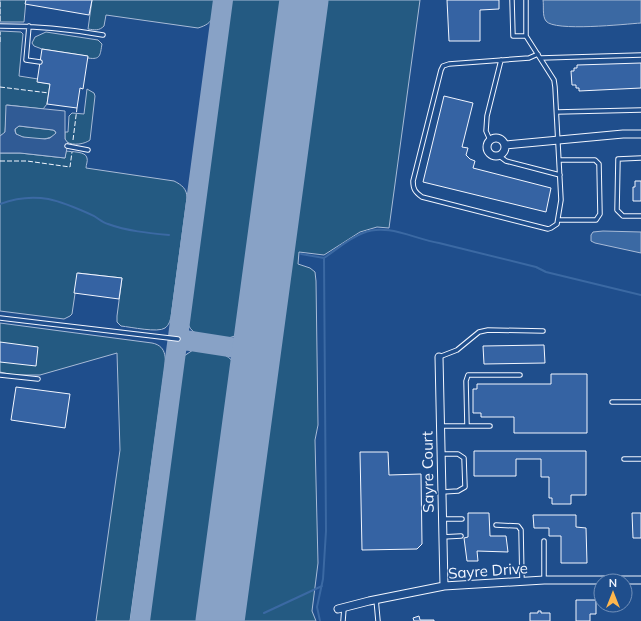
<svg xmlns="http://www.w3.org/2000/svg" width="641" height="621" viewBox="0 0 641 621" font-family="Mulish,sans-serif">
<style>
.green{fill:#245a82;stroke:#a8bbd7}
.parking{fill:#305b95;stroke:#a8bbd7;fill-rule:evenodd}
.water{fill:#3b69a3;stroke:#a8bbd7}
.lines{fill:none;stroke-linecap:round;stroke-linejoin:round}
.stream{stroke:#3b69a3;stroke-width:2}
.taxiway{stroke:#88a2c6;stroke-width:20}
.runway{stroke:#88a2c6;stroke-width:49}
.building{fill:#3563a3;stroke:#f2f6ff}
.service-casing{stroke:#f2f6ff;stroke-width:5.5}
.minor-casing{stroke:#f2f6ff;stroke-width:9}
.service{stroke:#1f4e8c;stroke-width:3.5}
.minor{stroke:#1f4e8c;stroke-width:7}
.fence{stroke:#f2f6ff;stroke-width:1;stroke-dasharray:5 2;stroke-linecap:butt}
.labels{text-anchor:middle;stroke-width:3;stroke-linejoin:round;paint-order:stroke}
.street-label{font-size:15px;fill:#f2f6ff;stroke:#1f4e8c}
</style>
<rect width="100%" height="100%" fill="#1f4e8c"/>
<path class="green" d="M 0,0 L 26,0 L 24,22 L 0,22 Z
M 92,0 L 216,0 C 214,15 215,23 198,28 L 106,15 L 104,26 C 99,31 95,30 88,29 Z
M 229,0 L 286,0 L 288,7 L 248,316 C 246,322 245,328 240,333 C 228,343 191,340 188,323 L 203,185 L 223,32 L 227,5 Z
M 315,0 L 420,0 L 389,228 L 377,227 L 360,232 L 324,255 L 299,252 L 298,264 L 310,268 L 315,272 L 316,281 L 318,425 L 315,440 L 318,563 L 312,611 L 316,621 L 232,621 Z
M 0,31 L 21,32 L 23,34 L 19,76 L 38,79 L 38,82 L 50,84 L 47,104 L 43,109 L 7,105 L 5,133 L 0,136 Z
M 46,32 L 98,40 L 102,44 C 100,55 101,60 88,58 L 87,56 L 42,49 L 34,46 L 32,43 L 35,37 Z
M 87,89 L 94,93 L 95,96 L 90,140 C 85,144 73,146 67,142 C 64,140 65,135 65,132 L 68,132 L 69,116 L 72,113 L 84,114 Z
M 19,126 L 53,130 L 55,131 L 56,134 C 47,142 26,140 16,134 L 15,129 Z
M 66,151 C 71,152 86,151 87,158 C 88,161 86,165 86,168 L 174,181 C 182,185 187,189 187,198 L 171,317 C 170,321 169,325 165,328 C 158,333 131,327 121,326 L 117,322 L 117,316 L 122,278 L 78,273 L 72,314 L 70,316 L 64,319 L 0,311 L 0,153 L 20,153 L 65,158 Z
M 0,323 L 152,343 C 168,346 166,361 164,374 L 130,621 L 96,621 L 120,450 L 117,353 L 40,375 L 13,375 L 0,372 Z
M 193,350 C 218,350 239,354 239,382 L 209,605 L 206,621 L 147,621 L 160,533 L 182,362 L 184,356 Z"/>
<path class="parking" d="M 6,105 L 65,111 L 65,139 L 68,143 L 65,158 L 20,153 L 0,153 L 0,136 L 5,132 ZM 19,126 L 53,130 L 55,131 L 56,133 L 50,138 L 45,139 L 23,137 L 16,134 L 15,131 L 15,129 Z"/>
<path class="water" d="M 543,0 L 641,0 L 641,23 C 626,24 554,32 546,21 C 542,16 544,6 543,0 Z
M 593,232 L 603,231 L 641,232 L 641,253 L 595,243 L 591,241 L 591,235 Z"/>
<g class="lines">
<path class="stream" d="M 0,204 C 37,190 61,201 94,216 C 99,219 103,223 108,224 C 127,231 148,233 169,235
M 301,254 L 324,258 C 336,250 349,238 363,233 C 388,223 414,239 439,243 L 536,267 L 546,272 L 641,295
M 264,613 L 322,586
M 320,621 L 317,607 L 323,579 L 326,531 L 324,258"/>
<path class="taxiway" d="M 178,339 L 256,351
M 140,621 L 223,0"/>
<path class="runway" d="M 220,621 L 304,0"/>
</g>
<path class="building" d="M 26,0 L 92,0 L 89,15 L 25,4 Z
M 447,0 L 499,0 L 499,9 L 480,10 L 480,41 L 449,41 Z
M 42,49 L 88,56 L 83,89 L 80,88 L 77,108 L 47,104 L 50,84 L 37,82 Z
M 641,63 L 641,88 L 579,91 L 579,88 L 576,88 L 576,85 L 572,85 L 571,71 L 574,71 L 574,68 L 577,68 L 577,65 Z
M 444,96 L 473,103 L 462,147 L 468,148 L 466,155 L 470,159 L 475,161 L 473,168 L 551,188 L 546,212 L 423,182 Z
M 635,181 L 641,181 L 641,201 L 633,201 L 633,187 L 635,187 Z
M 77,273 L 122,278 L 119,299 L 74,293 Z
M 0,342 L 38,347 L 36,366 L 0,362 Z
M 544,345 L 545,363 L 484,364 L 483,346 Z
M 551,374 L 587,374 L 587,433 L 514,433 L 514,417 L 481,417 L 481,413 L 473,413 L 473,389 L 477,389 L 477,384 L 551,384 Z
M 16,387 L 70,394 L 65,428 L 11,420 Z
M 474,451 L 586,451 L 586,495 L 571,495 L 571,504 L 552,504 L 552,498 L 549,498 L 549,477 L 541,477 L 541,459 L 516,459 L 516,476 L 474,476 Z
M 360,452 L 388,452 L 389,475 L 421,474 L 422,544 L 417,549 L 362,550 Z
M 468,513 L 489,513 L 490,536 L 506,536 L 508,552 L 477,551 L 478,561 L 467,561 L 464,538 L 468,537 Z
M 632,513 L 641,513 L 641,538 L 633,538 Z
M 533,515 L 576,515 L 576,527 L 586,528 L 587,563 L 561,563 L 561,536 L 549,536 L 549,528 L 534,528 Z
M 576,600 L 596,600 L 596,614 L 590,614 L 590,621 L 576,621 Z
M 538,611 L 541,611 L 541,613 L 550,613 L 550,621 L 530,621 L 530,613 L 538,613 Z
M 419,616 L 420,620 L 434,620 L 434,621 L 414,621 L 413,618 Z"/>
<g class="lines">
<defs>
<path id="service" d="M 512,0 L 513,36 L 526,36
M 526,0 L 526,36 L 554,80 L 555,87 L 561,200 L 557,224 L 551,228 L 548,229 L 422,197 C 415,192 413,189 413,181 L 441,70 L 443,66 L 449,64 L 529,58 L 538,54
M 0,26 C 35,26 69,29 103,35
M 29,26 L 26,60 L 40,62
M 541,58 L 641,55
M 557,112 L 641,110
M 490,140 L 486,131 L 487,116 L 501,60
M 67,146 L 88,150
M 498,155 L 506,161 L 560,175
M 641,158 L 618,159 L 617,210 L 623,216 L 641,216
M 558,220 L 596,220 L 600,214 L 599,164 L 595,160 L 559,160
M 0,318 L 178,339
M 439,357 L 457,350 L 479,332 L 488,330 L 543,331
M 0,375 L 38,379
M 612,402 L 641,402
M 440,426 L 490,426
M 467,426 L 466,381 L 468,375 L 520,375
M 441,454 L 458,454 L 464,458 L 465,487 L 458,491 L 442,492
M 624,459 L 641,459
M 442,519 L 462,519
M 496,525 L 518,526 L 521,530 L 522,581
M 442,537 L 461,536
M 544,580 L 544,541
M 376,599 L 378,621
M 343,621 L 344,608"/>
<path id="minor" d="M487 147a9 9 0 1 1 18 0a9 9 0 1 1-18 0Z
M 505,145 L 623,134 L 641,134
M 439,357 L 444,586
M 338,609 L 369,601 L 444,586 L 544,580 L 641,580"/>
</defs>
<use href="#service" class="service-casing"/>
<use href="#minor" class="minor-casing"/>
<use href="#service" class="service"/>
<use href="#minor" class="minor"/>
<path class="fence" d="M 0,21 L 0,0
M 0,42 L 0,32
M 0,87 L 49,93
M 73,140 L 77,108
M 0,161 L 27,161 L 70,167 L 72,152"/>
</g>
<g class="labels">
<g class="street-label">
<text transform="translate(428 472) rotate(-91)" y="5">Sayre Court</text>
<text transform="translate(488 571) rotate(-4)" y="5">Sayre Drive</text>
</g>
</g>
<g transform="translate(613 593)"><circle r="19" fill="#1f4e8c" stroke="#7391ba"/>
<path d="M0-3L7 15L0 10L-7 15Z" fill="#ffb74d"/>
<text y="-6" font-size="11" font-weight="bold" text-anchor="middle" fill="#f2f6ff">N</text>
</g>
</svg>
